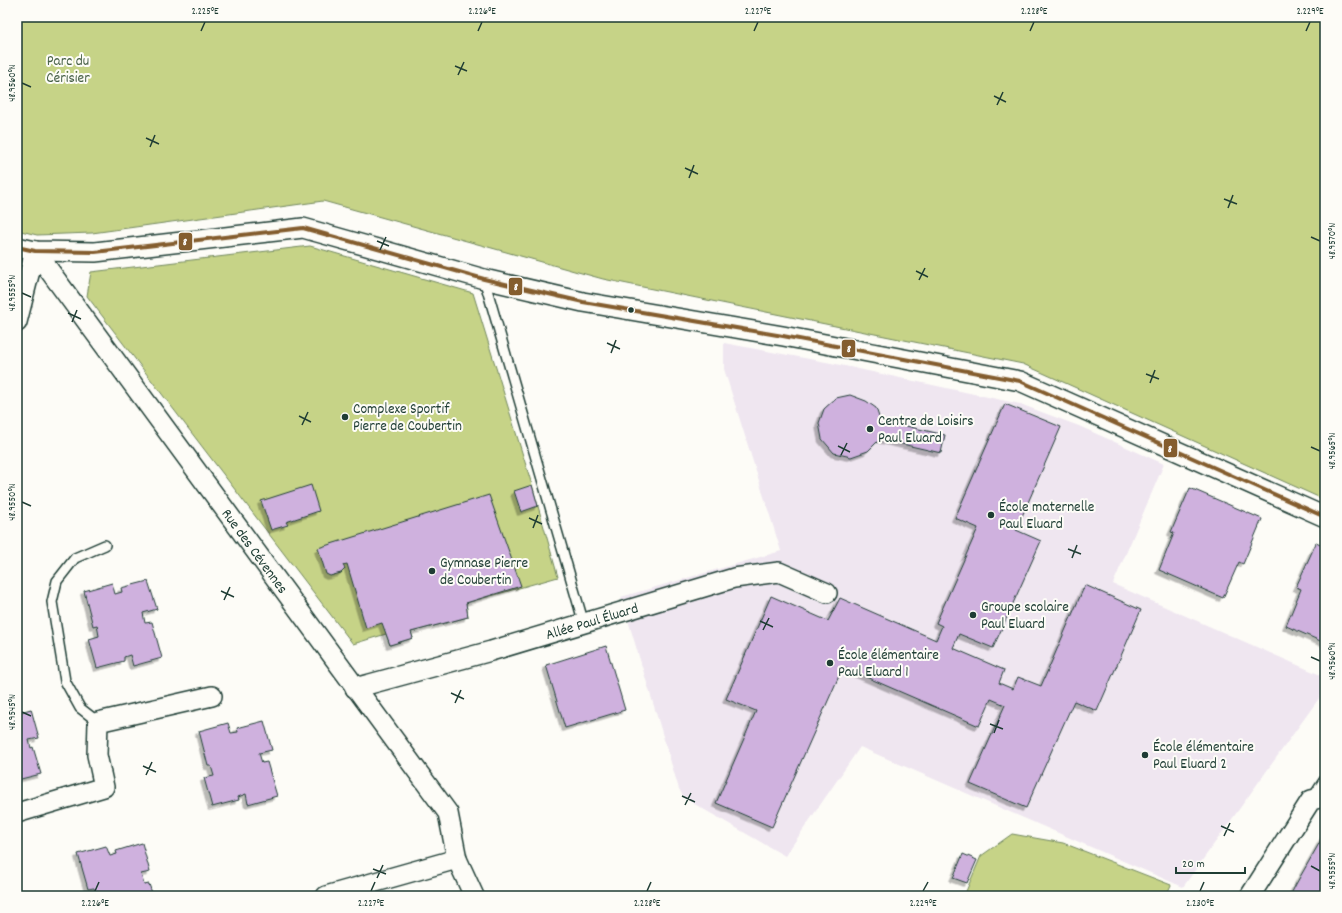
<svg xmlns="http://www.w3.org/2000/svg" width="1342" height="913" viewBox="0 0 1342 913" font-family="Dekko,sans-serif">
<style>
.built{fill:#efe6f0}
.green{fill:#c6d387;stroke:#72885e}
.building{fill:#cfb1de;stroke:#1f3d34;filter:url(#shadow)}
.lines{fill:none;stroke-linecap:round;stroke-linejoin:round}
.lane-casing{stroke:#1f3d34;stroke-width:12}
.street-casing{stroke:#1f3d34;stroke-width:22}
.lane{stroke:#fdfcf7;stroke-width:9}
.street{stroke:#fdfcf7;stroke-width:19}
.bus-1-casing{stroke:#fdfcf7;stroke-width:7}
.bus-1{stroke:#845d2e;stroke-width:4}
.ticks{fill:none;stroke:#1f3d34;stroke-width:1.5}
.bus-dot{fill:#1f3d34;stroke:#fdfcf7;stroke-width:1.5}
.labels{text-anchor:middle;stroke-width:4;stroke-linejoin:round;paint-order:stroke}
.park-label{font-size:15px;fill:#496249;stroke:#fdfcf7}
.poi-label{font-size:15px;fill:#1f3d34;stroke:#fdfcf7;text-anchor:start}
.street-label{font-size:15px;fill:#1f3d34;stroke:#fdfcf7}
.line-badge{stroke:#fdfcf7;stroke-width:1.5}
.badge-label{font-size:11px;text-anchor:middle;font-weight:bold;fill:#fff}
.neatline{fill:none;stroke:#1f3d34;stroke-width:1.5}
.ticks-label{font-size:10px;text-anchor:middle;fill:#1f3d34}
</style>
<defs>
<filter id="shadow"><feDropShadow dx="-3.5" dy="3.5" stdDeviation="0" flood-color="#0004"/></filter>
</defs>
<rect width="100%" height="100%" fill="#fdfcf7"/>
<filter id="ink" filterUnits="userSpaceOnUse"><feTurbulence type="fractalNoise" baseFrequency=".025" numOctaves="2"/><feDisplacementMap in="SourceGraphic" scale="8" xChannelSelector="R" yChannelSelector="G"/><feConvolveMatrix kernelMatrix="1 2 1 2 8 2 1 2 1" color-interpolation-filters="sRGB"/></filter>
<g filter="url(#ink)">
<path class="built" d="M 724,343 L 831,363 L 1020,404 L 1079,426 L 1164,464 L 1113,584 L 1325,677 L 1325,690 L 1183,887 L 860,747 L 785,856 L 684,798 L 679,789 L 621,597 L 781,551 L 724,369 Z"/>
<path class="green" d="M 17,17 L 1325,17 L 1325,500 L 1023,364 L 603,279 L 323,201 L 92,233 L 37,235 L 17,230 Z
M 310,246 L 473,293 L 532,485 L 558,577 L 466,603 L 468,617 L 411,632 L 413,638 L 390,645 L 386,634 L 353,644 L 87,296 L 91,272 Z
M 1012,834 L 1063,843 L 1171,885 L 1166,896 L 964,896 L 981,856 Z"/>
<path class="building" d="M 850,395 L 866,401 L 876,408 L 880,420 L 945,435 L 941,453 L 880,439 L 868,451 L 851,457 L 834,453 L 822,439 L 819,423 L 824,409 L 836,398 Z
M 1005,404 L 1061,427 L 1016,530 L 1041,541 L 993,648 L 959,634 L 953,648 L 1004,670 L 999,683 L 1013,689 L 1018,677 L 1041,686 L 1085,585 L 1141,610 L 1097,711 L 1074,701 L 1026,808 L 970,784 L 1005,705 L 991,699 L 979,726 L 843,667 L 772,827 L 716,803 L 756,711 L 726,699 L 771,596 L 828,621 L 840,598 L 936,640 L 942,626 L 936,623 L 978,528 L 955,518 Z
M 311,485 L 319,511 L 286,522 L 288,525 L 271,530 L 261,501 Z
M 532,485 L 538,506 L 521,512 L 514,491 Z
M 1190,488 L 1262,519 L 1243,564 L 1239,562 L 1223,598 L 1159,570 L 1174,533 L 1171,532 Z
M 489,495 L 521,586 L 466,603 L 468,617 L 411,632 L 413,638 L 390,645 L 382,623 L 366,628 L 347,564 L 343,565 L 345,569 L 341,573 L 330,576 L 326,574 L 318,548 Z
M 1316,543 L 1325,547 L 1325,643 L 1286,626 L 1301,589 L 1296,587 Z
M 148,581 L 157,609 L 143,613 L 145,623 L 152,622 L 162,658 L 133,666 L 130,655 L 124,657 L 124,661 L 97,668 L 89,639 L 99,636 L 97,625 L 93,626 L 84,591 L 112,583 L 115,594 L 122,592 L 121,588 Z
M 606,646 L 625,710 L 565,728 L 546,665 Z
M 31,709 L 39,738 L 29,740 L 31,748 L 33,747 L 41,774 L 17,780 L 17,713 Z
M 264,721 L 272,750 L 259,753 L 262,763 L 267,762 L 277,796 L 248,804 L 246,794 L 238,797 L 239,800 L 212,807 L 204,778 L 214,776 L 211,766 L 208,766 L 199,731 L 228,723 L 231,733 L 238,732 L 237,728 Z
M 1325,833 L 1325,896 L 1290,896 L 1296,884 Z
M 142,843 L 150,872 L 141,874 L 144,885 L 149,884 L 153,896 L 97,896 L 94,888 L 88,889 L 78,854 L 106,846 L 110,856 L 117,854 L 116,851 Z
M 963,854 L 977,860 L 967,883 L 953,878 Z"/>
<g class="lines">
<defs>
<path id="lane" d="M 484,279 L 584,624
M 98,722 L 80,708 L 65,681 L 52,602 L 57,581 L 75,558 L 105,545
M 1312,799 L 1325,779"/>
<g id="street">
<path d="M 17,247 L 35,251 L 95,252 L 303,228 L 484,279 L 583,302 L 783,336 L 1020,381 L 1325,517"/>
<path id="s1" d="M 35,251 L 448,813 L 457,859 L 474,896"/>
<path d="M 17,322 L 35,251"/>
<path id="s2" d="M 355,688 L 491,651 L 734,578 L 779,572 L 827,593"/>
<path d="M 17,813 L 104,787 L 97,755 L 98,722 L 212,696"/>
<path d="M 326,896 L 457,859"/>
<path d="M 1250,896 L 1311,800 L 1325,797"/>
</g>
</defs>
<use href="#lane" class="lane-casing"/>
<use href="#street" class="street-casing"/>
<use href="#lane" class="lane"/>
<use href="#street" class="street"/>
<defs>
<path id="bus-1" d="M 17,247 L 35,251 L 95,252 L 303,228 L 484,279 L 583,302 L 783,336 L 1020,381 L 1325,517"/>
</defs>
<use href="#bus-1" class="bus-1-casing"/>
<use href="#bus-1" class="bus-1"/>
</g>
</g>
<path class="ticks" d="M 201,31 L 205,22M 478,31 L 482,22M 754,31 L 758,22M 1030,31 L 1034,22M 1306,31 L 1310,22M 455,66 L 467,71M 458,75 L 464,62M 22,83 L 31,87M 994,96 L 1006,102M 997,105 L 1003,92M 146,138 L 159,144M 150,147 L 155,135M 685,168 L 698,174M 689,178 L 694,165M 1224,199 L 1237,204M 1228,208 L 1233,195M 1311,237 L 1320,241M 377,241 L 389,246M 380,250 L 386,237M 916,271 L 928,277M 919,280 L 925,268M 22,293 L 31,297M 68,313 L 81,319M 72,322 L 77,310M 607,343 L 620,349M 611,353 L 616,340M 1146,374 L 1159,379M 1150,383 L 1155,370M 299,416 L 311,422M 302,425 L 308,412M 838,446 L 850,452M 1311,447 L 1320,451M 841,455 L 847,443M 22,502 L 31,506M 529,518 L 542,524M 533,528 L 538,515M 1068,549 L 1081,554M 1072,558 L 1077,545M 221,591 L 234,597M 224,600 L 230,587M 760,621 L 773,627M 763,630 L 769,618M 1311,657 L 1320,661M 451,693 L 464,699M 455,703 L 461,690M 22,712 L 31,716M 990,724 L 1003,729M 994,733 L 999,720M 143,766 L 156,772M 146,775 L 152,762M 682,796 L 695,802M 685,805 L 691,793M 1221,826 L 1234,832M 1224,836 L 1230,823M 1311,866 L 1320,871M 373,869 L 386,874M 377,878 L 383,865M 95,891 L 99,882M 371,891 L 375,882M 647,891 L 651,882M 923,891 L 928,882M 1200,891 L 1204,882"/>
<g class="bus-dot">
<circle cx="631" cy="310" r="3.5"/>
<circle cx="345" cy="417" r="4"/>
<circle cx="870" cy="429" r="4"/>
<circle cx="991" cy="515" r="4"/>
<circle cx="432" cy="571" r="4"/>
<circle cx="973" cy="615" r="4"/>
<circle cx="830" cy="663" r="4"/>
<circle cx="1145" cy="755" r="4"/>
</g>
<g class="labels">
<g class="park-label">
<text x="68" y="65">Parc du<tspan x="68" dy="17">Cérisier</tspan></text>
</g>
<g class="poi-label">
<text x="353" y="413">Complexe Sportif<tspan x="353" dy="17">Pierre de Coubertin</tspan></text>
<text x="878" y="425">Centre de Loisirs<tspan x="878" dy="17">Paul Eluard</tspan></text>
<text x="999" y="511">École maternelle<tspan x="999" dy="17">Paul Eluard</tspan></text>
<text x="440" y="567">Gymnase Pierre<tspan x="440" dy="17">de Coubertin</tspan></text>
<text x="981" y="611">Groupe scolaire<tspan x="981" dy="17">Paul Eluard</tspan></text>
<text x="838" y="659">École élémentaire<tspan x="838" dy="17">Paul Eluard 1</tspan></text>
<text x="1153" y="751">École élémentaire<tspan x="1153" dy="17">Paul Eluard 2</tspan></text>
</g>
<g class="street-label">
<text dy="5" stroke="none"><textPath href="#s1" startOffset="372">Rue des Cévennes</textPath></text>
<text dy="5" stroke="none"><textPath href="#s2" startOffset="246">Allée Paul Éluard</textPath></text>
</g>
</g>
<g class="line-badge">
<rect x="178" y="232" width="15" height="19" rx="4" fill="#845d2e"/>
<rect x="508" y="277" width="15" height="19" rx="4" fill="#845d2e"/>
<rect x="841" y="339" width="15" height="19" rx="4" fill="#845d2e"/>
<rect x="1163" y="438" width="15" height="20" rx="4" fill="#845d2e"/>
</g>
<g class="badge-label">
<text x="185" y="245">8</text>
<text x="516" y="290">8</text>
<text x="849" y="352">8</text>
<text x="1170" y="452">8</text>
</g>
<rect width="1342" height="913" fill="none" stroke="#fdfcf7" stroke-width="44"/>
<path d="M1176 867v6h69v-6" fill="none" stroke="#1f3d34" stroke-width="2"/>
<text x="1182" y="867" font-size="12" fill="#1f3d34" stroke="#fdfcf7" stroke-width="3" paint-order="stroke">20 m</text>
<rect x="22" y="22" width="1298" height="869" class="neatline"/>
<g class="ticks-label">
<text x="205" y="14">2.225°E</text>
<text x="482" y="14">2.226°E</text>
<text x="758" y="14">2.227°E</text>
<text x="1034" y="14">2.228°E</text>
<text x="1310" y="14">2.229°E</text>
<text transform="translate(11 83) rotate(-90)" y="4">48.9560°N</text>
<text transform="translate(1331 241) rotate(-90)" y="4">48.9570°N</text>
<text transform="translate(11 293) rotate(-90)" y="4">48.9555°N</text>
<text transform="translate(1331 451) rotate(-90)" y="4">48.9565°N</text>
<text transform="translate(11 502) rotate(-90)" y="4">48.9550°N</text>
<text transform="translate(1331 661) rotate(-90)" y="4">48.9560°N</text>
<text transform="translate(11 712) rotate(-90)" y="4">48.9545°N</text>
<text transform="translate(1331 871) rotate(-90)" y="4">48.9555°N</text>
<text x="95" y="906">2.226°E</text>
<text x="371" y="906">2.227°E</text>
<text x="647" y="906">2.228°E</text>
<text x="923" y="906">2.229°E</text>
<text x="1200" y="906">2.230°E</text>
</g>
</svg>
